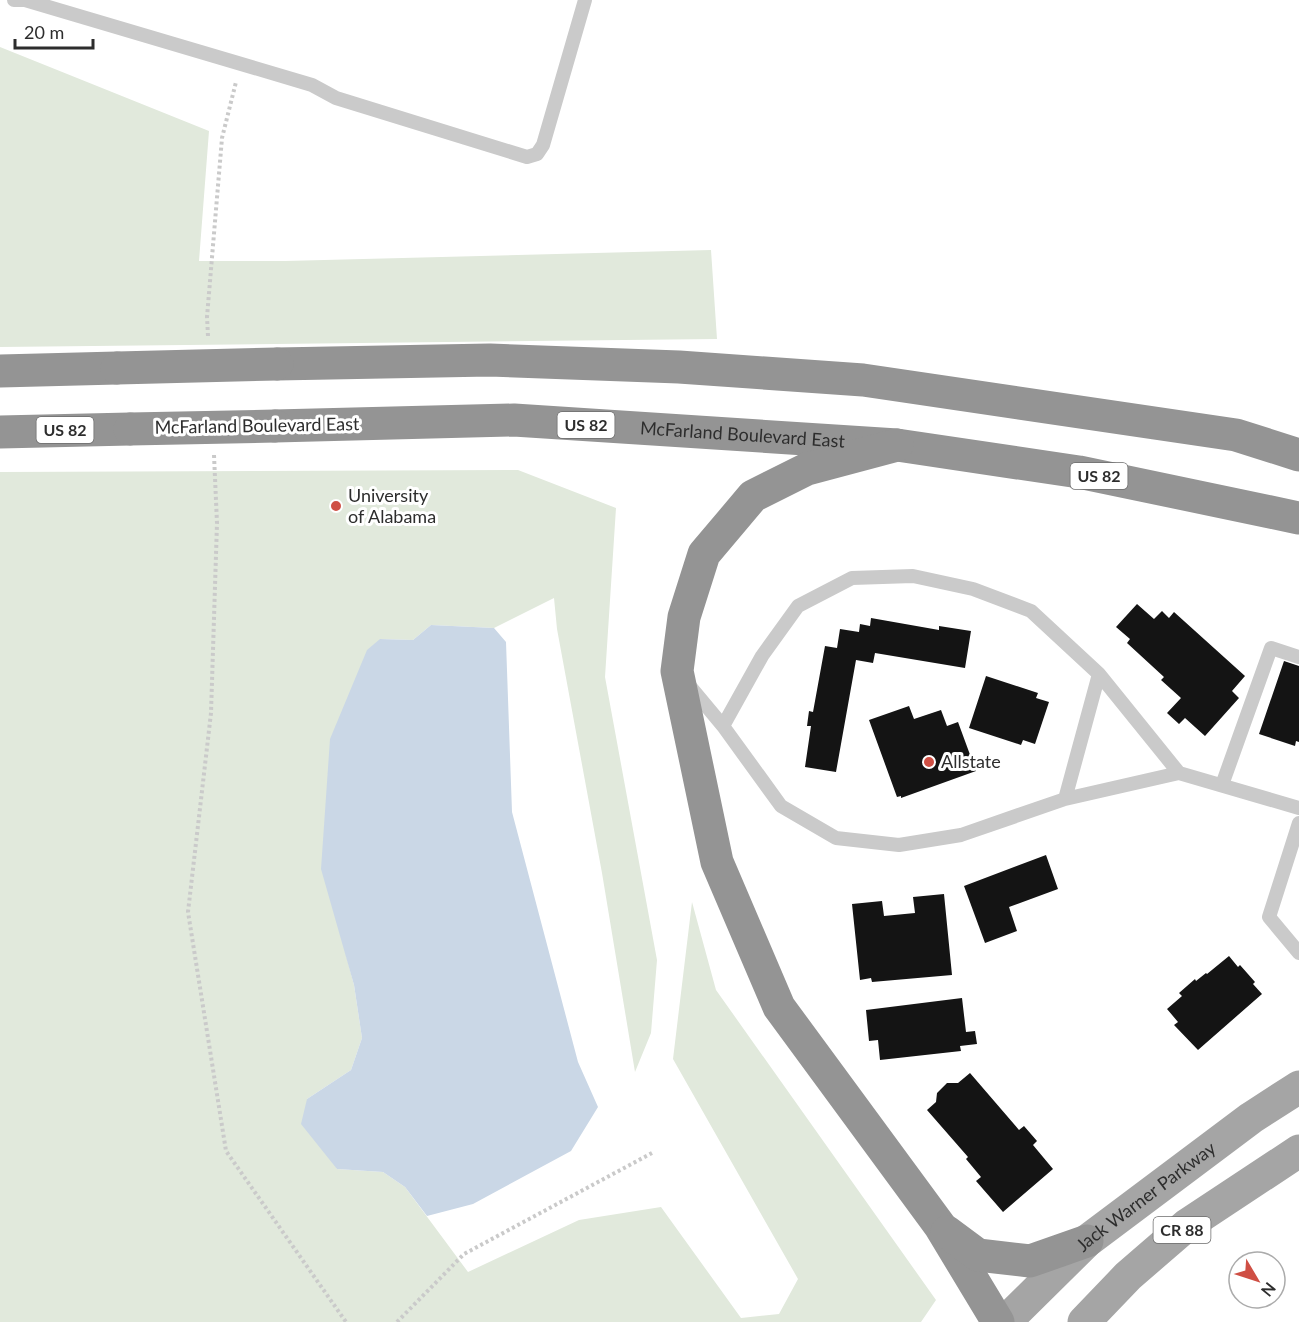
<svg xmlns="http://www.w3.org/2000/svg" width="1299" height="1322" viewBox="0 0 1299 1322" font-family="Lato,sans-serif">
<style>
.green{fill:#e1e9dc}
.water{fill:#cad7e6}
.building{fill:#141414}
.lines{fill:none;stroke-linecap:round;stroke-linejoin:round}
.path{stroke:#cacaca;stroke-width:4;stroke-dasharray:3 3;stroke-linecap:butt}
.service{stroke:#cacaca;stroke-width:14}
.primary{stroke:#a5a5a5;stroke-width:33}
.motorway{stroke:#949494;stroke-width:33}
.motorway-bridge{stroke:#949494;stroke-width:33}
.poi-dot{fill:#cf4f44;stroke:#fff;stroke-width:2}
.labels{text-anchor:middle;stroke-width:6;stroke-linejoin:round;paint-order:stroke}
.shield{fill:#fff;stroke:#6c6c6c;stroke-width:1.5}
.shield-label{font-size:16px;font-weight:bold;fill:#2d2d2d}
.street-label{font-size:18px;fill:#2d2d2d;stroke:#fff}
.poi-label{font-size:18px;fill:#2d2d2d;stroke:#fff;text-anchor:start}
</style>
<rect width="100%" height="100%" fill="#fff"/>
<path class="green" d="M 0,47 L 209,131 L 199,261 L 285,261 L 711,250 L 717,339 L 0,347 Z
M 518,470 L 616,508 L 605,677 L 657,960 L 651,1033 L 635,1072 L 602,873 L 557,629 L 554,598 L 494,628 L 431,625 L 413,640 L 380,639 L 346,955 L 354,985 L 362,1038 L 351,1070 L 307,1099 L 337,1169 L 383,1172 L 405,1187 L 468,1272 L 579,1220 L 661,1207 L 741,1318 L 779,1314 L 798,1279 L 673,1059 L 692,902 L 716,990 L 936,1300 L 921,1322 L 0,1322 L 0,472 Z"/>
<path class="water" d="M 431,625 L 494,628 L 506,642 L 512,812 L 578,1062 L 598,1107 L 571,1151 L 473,1204 L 427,1216 L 405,1187 L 383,1172 L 337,1169 L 301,1124 L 307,1099 L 351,1070 L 362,1038 L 354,985 L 321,869 L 330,739 L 367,650 L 380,639 L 413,640 Z"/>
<path class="building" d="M 1137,604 L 1154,619 L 1162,611 L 1169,618 L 1174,612 L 1245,676 L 1232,691 L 1239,698 L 1205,736 L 1185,718 L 1179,724 L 1167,713 L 1181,698 L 1161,680 L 1164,677 L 1127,643 L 1130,639 L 1116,627 Z
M 871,618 L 939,630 L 939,626 L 971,631 L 965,668 L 875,653 L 873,663 L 856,660 L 836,772 L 805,767 L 811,726 L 807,726 L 809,711 L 813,712 L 825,646 L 837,648 L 840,629 L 859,632 L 860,624 L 870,626 Z
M 1284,661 L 1299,666 L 1299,742 L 1296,741 L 1295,746 L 1259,734 Z
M 986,676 L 1038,693 L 1036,698 L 1049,702 L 1035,744 L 1023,740 L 1021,745 L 969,728 Z
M 909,706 L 914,719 L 941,710 L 947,726 L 958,722 L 976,771 L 901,798 L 901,796 L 897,797 L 869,720 Z
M 1046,855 L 1058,889 L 1009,907 L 1017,931 L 985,943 L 964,886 Z
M 944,894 L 952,975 L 872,982 L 871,978 L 860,980 L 852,904 L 882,901 L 884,916 L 915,913 L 913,897 Z
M 1229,956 L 1238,967 L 1240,965 L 1255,982 L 1253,984 L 1262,994 L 1198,1050 L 1174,1025 L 1178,1022 L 1167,1009 L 1182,996 L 1179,993 L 1195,979 L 1196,981 L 1206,973 L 1207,974 Z
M 962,998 L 966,1032 L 975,1031 L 977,1044 L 960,1046 L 961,1051 L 880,1060 L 878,1040 L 869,1041 L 866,1010 Z
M 970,1073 L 1019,1130 L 1024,1126 L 1037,1141 L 1033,1145 L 1053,1169 L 1003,1212 L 976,1181 L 981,1177 L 966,1159 L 968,1157 L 927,1110 L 936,1102 L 937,1093 L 947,1083 L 958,1083 Z"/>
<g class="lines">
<path class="path" d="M 208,336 L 207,317 L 222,138 L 236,82
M 214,455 L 217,523 L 211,713 L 188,912 L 226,1151 L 346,1322
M 397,1322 L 464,1254 L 652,1153"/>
<path class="service" d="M 14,0 L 25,0 L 312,85 L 336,98 L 527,157 L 537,154 L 543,145 L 585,0
M 1099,674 L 1179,773
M 688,684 L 723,726 L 781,806 L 836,838 L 899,845 L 961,835 L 1065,799 L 1179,773 L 1299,808
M 723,726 L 762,656 L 798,606 L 852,578 L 913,576 L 973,589 L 1031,611 L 1099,674 L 1065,799
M 1222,785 L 1271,648 L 1299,657
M 1299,823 L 1269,917 L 1299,953"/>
<g class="primary">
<path id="s1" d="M 1005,1322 L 1087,1241 L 1251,1118 L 1299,1087"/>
<path d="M 1084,1322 L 1128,1276 L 1187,1225 L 1299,1151"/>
</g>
<g class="motorway">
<path d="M 277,364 L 490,360 L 679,367 L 863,380 L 1236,435 L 1299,455"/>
<path d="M 0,371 L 117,368"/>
<path id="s2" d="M 275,426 L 514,420 L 897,445 L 1079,472 L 1299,518"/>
<path d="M 0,432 L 130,429"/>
<path d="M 897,445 L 807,469 L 753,496 L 704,554 L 684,617 L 677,671 L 717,862 L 779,1007 L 940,1226 L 998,1322"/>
<path d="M 947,1232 L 978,1255 L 1030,1261 L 1087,1241"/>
</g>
<path class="motorway-bridge" d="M 117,368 L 277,364
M 130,429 L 275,426"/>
</g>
<g class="poi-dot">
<circle cx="336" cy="506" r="6"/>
<circle cx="929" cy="762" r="6"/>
</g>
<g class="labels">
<g class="shield">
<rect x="557.5" y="412" width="57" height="26" rx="4.5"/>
<rect x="36.5" y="417" width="57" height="26" rx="4.5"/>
<rect x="1070.5" y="463" width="57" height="26" rx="4.5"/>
<rect x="1153.5" y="1217" width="57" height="26" rx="4.5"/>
</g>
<g class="shield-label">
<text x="586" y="431">US 82</text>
<text x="65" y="436">US 82</text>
<text x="1099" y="482">US 82</text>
<text x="1182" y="1236">CR 88</text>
</g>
<g class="street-label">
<text transform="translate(257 426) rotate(-1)" y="6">McFarland Boulevard East</text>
<text dy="6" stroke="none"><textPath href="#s2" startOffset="468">McFarland Boulevard East</textPath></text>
<text dy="6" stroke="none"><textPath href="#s1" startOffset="189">Jack Warner Parkway</textPath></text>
</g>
<g class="poi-label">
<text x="348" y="502">University<tspan x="348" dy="21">of Alabama</tspan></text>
<text x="941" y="768">Allstate</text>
</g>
</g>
<g transform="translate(1257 1280) rotate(129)"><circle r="28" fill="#ffffff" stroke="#ababab" stroke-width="1.5"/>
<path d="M0-4.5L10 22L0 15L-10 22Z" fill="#cf4f44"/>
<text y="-9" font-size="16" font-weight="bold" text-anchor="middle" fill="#2d2d2d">N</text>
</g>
<path d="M15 39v9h78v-9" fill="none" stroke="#2d2d2d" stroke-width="3"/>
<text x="24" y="39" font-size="18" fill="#2d2d2d" stroke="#ffffff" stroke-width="4.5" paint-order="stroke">20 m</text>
</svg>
